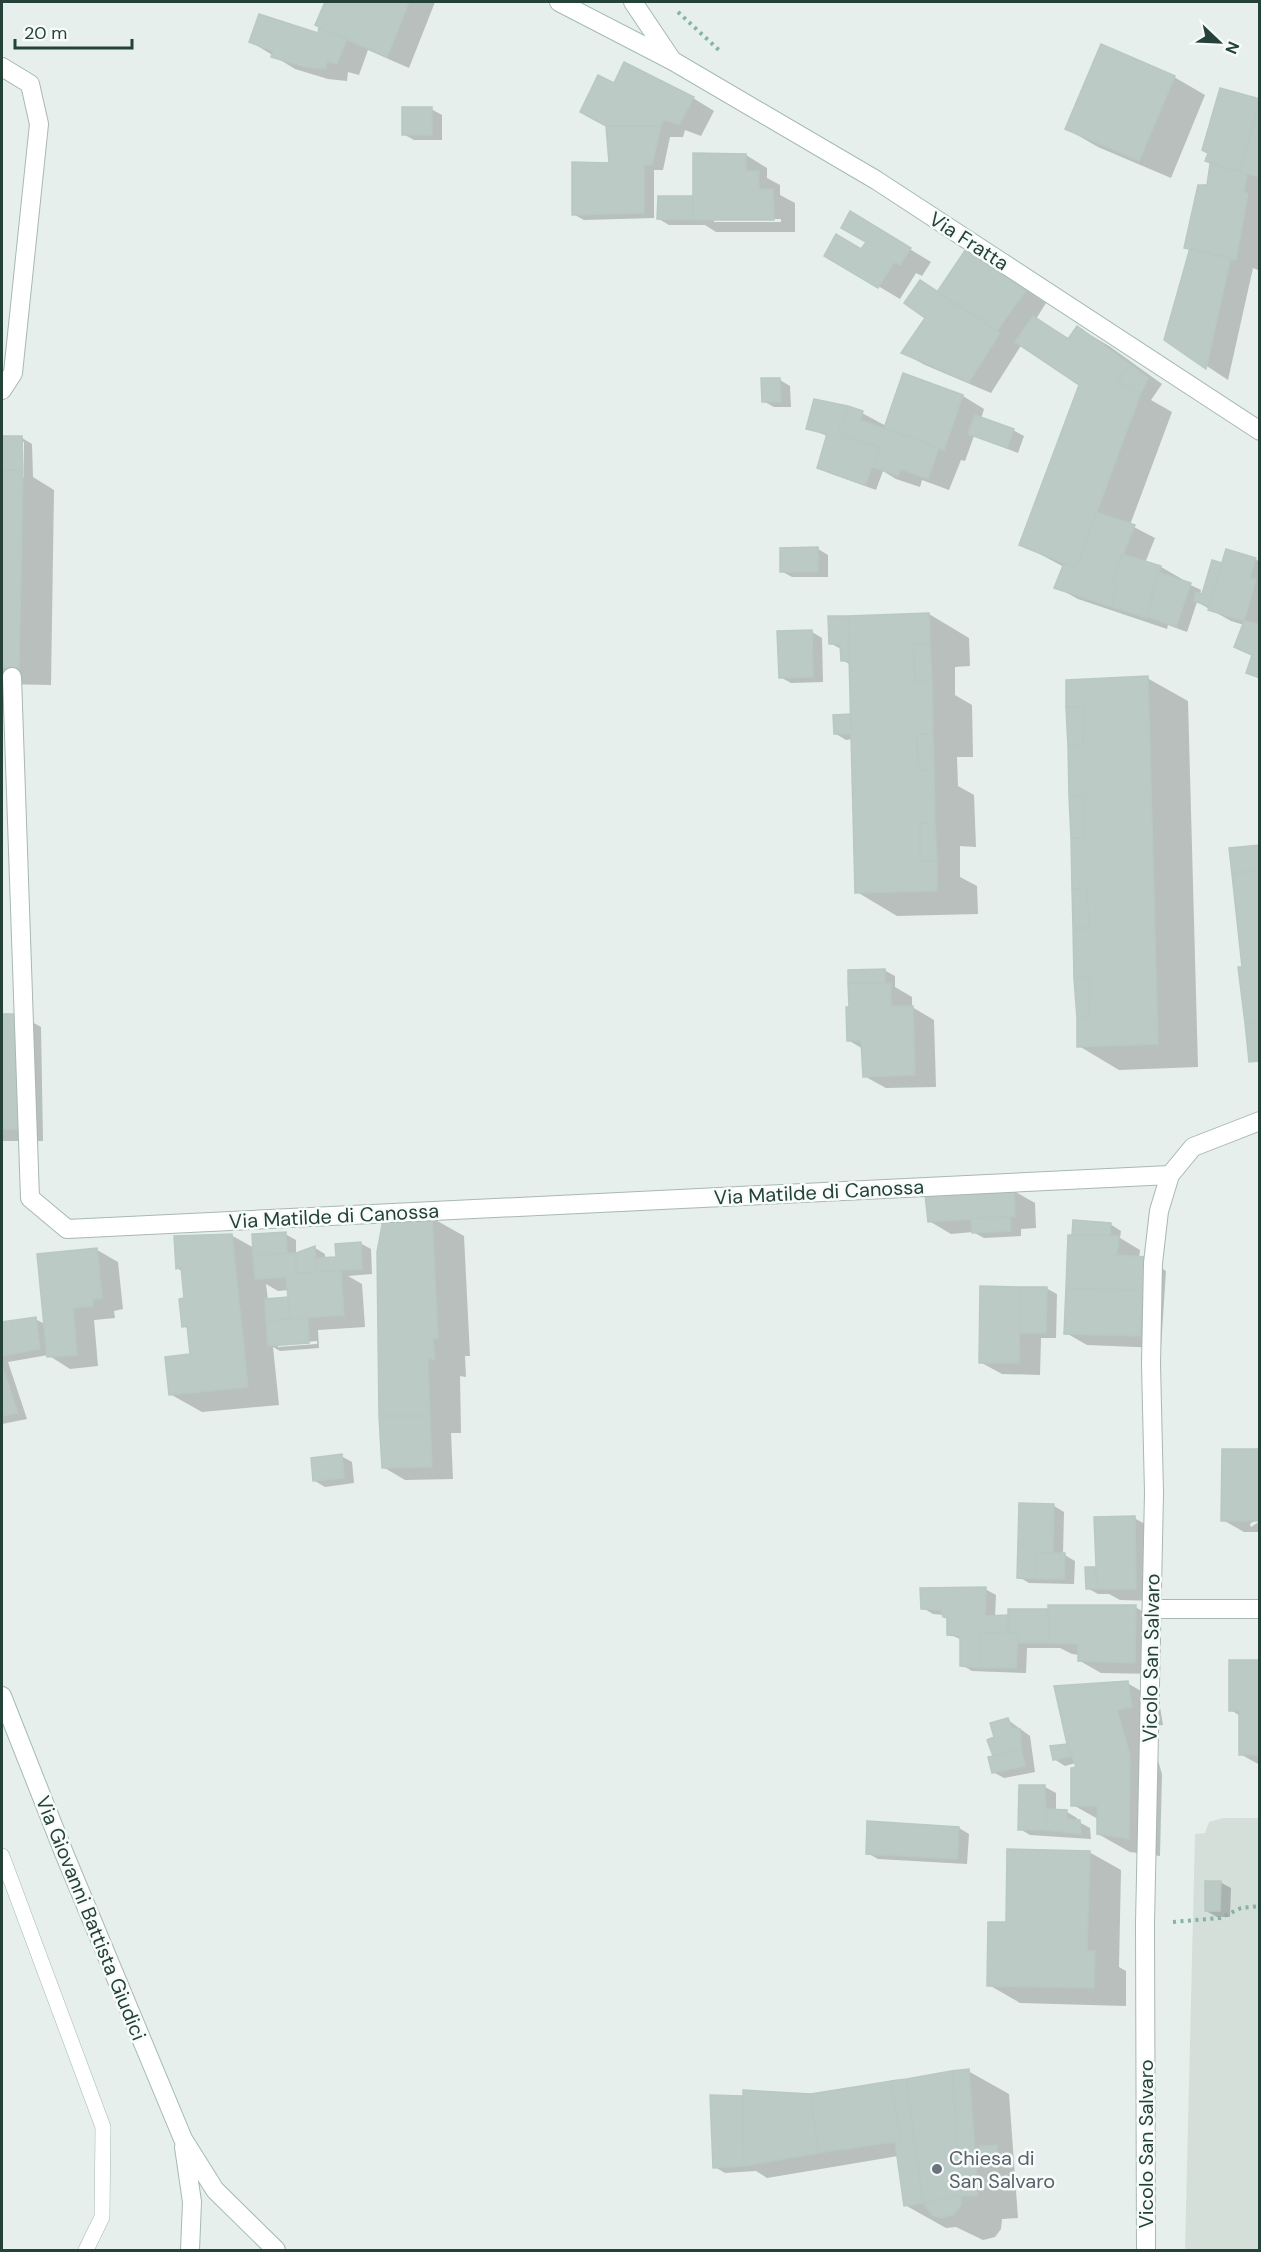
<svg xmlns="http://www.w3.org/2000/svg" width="1261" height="2252" viewBox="0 0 1261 2252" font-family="'DM Sans',sans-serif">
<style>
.built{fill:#d4dfda}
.shadow{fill:#0003;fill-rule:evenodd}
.building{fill:#bbcac4;stroke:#b8c9c2;stroke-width:1.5}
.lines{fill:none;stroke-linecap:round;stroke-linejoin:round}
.lane-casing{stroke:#a8b8b2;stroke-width:16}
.street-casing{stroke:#a8b8b2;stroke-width:20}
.secondary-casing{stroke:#a4bbb3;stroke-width:20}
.path{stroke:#86b3a5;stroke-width:4;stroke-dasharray:3 4.5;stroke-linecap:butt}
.lane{stroke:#fff;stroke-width:15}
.street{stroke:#fff;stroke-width:18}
.secondary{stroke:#fff;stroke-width:18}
.worship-dot{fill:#6b7280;stroke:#f7fbf9;stroke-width:2}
.labels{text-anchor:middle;stroke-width:5;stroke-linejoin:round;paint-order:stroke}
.street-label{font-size:20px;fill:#24423a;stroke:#f7fbf9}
.worship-label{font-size:20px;fill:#5b616d;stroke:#f7fbf9;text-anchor:start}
</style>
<rect width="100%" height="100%" fill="#e6efeb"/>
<path class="built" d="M 1223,1818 L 1259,1818 L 1259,2250 L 1185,2250 L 1195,1834 L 1205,1833 L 1209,1822 Z"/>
<path class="shadow" d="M 326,2 L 435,2 L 409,68 L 368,50 L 359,75 L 348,72 L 347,81 L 328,79 L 295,69 L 251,42 L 319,35 L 321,27 L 317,25 Z
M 1174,77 L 1205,95 L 1171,178 L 1098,147 L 1067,129 Z
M 615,86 L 693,98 L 714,111 L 701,136 L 685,130 L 683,137 L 670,137 L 663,170 L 654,170 L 654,218 L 584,220 L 573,214 L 611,164 Z
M 1260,100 L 1260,259 L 1258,270 L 1253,268 L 1228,380 L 1166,339 L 1208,187 L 1212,163 L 1207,161 Z
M 431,109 L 442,115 L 442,140 L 414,140 L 403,134 Z
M 746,155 L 767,168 L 767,178 L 780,185 L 780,195 L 795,203 L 795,232 L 716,232 L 705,225 L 669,225 L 659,219 L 695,198 ZM 714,219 L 781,219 L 781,222 L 714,222 Z
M 872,226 L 931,262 L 922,276 L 916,273 L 900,299 L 826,255 L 862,251 L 868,242 Z
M 967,251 L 1046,303 L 1036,319 L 1070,339 L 1078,328 L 1109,346 L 1162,384 L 1151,400 L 1172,412 L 1130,525 L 1155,538 L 1145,563 L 1161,567 L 1182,579 L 1182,581 L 1201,590 L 1200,594 L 1203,595 L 1223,565 L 1255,559 L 1260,562 L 1260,679 L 1248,672 L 1254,655 L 1244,625 L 1231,621 L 1197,602 L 1187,632 L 1168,625 L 1167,629 L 1078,599 L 1056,587 L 1064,567 L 1021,544 L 1081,385 L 1022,344 L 991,393 L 925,365 L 903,353 L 928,317 L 938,292 Z
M 904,375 L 963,396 L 984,409 L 981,419 L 1013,430 L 1024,436 L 1018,453 L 974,436 L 965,461 L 961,460 L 949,490 L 922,480 L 920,487 L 896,479 L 883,471 L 876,490 L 829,473 L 818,467 L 827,436 L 808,428 L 847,407 L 862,413 L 886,426 Z
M 780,380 L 790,386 L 791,407 L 774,407 L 763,401 Z
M 2,438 L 22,438 L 32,444 L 33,477 L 54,490 L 51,685 L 2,684 ZM 21,442 L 24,442 L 24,477 L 21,477 Z
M 818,549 L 828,555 L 828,577 L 792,577 L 781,571 Z
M 929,614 L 969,638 L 970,666 L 955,667 L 955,695 L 972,705 L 973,757 L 957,757 L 958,786 L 974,795 L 976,847 L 960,846 L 960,877 L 977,886 L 978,914 L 897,916 L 857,892 L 853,739 L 846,740 L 836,734 L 852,716 L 851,665 L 842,660 L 841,649 L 830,643 L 829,618 Z
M 812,632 L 822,638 L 823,682 L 791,683 L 780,677 Z
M 1147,678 L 1188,701 L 1198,1067 L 1119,1070 L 1079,1046 Z
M 884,970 L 895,976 L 895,987 L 912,997 L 912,1007 L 934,1020 L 936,1087 L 886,1088 L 864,1076 L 863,1049 L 848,1040 L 850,1008 Z
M 2,1015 L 19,1015 L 41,1027 L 43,1141 L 2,1141 Z
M 1014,1191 L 1035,1203 L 1036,1228 L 1021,1229 L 1021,1236 L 984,1238 L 973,1232 L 951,1234 L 929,1221 Z
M 432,1218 L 464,1236 L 470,1356 L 465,1356 L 466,1377 L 460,1376 L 461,1433 L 451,1433 L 453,1479 L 405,1480 L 383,1467 Z
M 1074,1222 L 1110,1224 L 1121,1231 L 1120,1238 L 1140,1250 L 1139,1258 L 1145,1258 L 1166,1271 L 1161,1348 L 1087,1345 L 1066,1333 Z
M 285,1234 L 296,1240 L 296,1254 L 315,1248 L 325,1254 L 325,1259 L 337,1259 L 360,1243 L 371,1249 L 372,1274 L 348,1276 L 362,1284 L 365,1327 L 318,1330 L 319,1348 L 280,1351 L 273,1347 L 279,1405 L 202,1412 L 170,1394 L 192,1355 L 189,1329 L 183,1326 L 185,1300 L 183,1272 L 177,1268 L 231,1235 L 254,1248 ZM 266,1284 L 278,1291 L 289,1290 L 290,1300 L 268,1300 ZM 317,1341 L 317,1344 L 278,1347 L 278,1344 Z
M 97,1250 L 118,1262 L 123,1309 L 114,1311 L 115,1318 L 94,1320 L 98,1366 L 70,1369 L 48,1355 L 8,1362 L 27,1419 L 2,1424 L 2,1323 L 35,1319 L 45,1324 Z
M 1046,1288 L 1057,1294 L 1056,1338 L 1041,1338 L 1040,1375 L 1002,1374 L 980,1362 Z
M 341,1456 L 352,1462 L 354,1483 L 325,1487 L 315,1481 Z
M 1054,1506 L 1064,1512 L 1063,1554 L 1075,1561 L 1074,1584 L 1029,1583 L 1019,1577 Z
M 1260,1517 L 1250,1524 L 1251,1527 L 1260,1521 L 1260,1532 L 1244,1532 L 1223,1520 Z
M 1134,1518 L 1156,1530 L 1157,1601 L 1120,1600 L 1109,1594 L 1098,1594 L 1087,1588 L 1095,1568 L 1098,1570 Z
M 985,1589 L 996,1595 L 995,1617 L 1010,1617 L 1010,1610 L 1135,1607 L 1157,1619 L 1156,1674 L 1101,1673 L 1080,1661 L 1080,1655 L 1072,1654 L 1060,1648 L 1027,1648 L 1026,1673 L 972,1671 L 962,1665 L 962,1640 L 949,1634 L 949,1619 L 944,1615 L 933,1614 L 923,1608 Z
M 1260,1662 L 1260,1765 L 1240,1754 L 1240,1716 L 1231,1710 Z
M 1127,1683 L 1159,1701 L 1163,1725 L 1148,1727 L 1162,1774 L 1160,1856 L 1130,1852 L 1098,1834 L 1098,1819 L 1073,1805 L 1078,1768 L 1076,1763 L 1065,1766 L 1054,1759 Z
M 1008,1720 L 1030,1736 L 1035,1772 L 1004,1778 L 993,1772 L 995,1738 Z
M 1045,1787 L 1056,1793 L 1056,1811 L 1067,1812 L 1077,1818 L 1077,1821 L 1090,1828 L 1091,1839 L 1030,1835 L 1020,1829 Z
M 959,1828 L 969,1834 L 967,1864 L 878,1859 L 867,1853 Z
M 1089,1852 L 1121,1870 L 1119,1967 L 1126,1971 L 1126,2006 L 1020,2003 L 989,1985 L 1007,1924 Z
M 1220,1882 L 1231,1888 L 1230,1917 L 1217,1917 L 1206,1911 Z
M 968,2071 L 1009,2094 L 1018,2218 L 1002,2219 L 1001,2229 L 995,2237 L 983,2240 L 956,2227 L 946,2228 L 905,2205 L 898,2156 L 767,2178 L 756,2171 L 725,2173 L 715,2167 L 712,2096 L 744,2098 L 810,2095 Z"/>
<path class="building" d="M 325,2 L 409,2 L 387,57 L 315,25 Z
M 259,14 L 318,33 L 319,27 L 347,38 L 337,64 L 327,61 L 326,69 L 305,67 L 271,57 L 273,51 L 249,42 Z
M 1101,44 L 1175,76 L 1139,161 L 1065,129 Z
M 624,62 L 694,97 L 679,125 L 663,119 L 661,126 L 606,126 L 580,112 L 598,75 L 614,83 Z
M 1220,88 L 1260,99 L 1239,172 L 1205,161 L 1208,153 L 1202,150 Z
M 1260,104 L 1260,177 L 1239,172 Z
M 402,107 L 432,107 L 432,135 L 402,135 Z
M 606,126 L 661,126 L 652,165 L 644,165 L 644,213 L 572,215 L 572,162 L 609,163 Z
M 693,153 L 746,154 L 746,171 L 759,171 L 759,189 L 773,189 L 774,220 L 693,220 Z
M 1210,164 L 1247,173 L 1244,193 L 1248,193 L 1236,260 L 1184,248 L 1198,185 L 1207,185 Z
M 658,196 L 693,196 L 693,220 L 657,219 Z
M 850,211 L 911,248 L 900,265 L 894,262 L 878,288 L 824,256 L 836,234 L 861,249 L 866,242 L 841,228 Z
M 1190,248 L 1231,257 L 1206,369 L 1164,340 Z
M 966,249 L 1026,290 L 997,331 L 937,292 Z
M 920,280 L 1000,333 L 969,382 L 901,353 L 925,318 L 904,303 Z
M 1033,316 L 1068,339 L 1077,326 L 1131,365 L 1117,382 L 1141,393 L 1076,568 L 1019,545 L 1079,385 L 1015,342 Z
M 1131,365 L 1148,378 L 1141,393 L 1117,382 Z
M 903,373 L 963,395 L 944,450 L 884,428 Z
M 761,378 L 780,378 L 781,402 L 762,402 Z
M 814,399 L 848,406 L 838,433 L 880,447 L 865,485 L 817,468 L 827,434 L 806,429 Z
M 848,406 L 863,411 L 860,420 L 939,448 L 928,479 L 900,469 L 898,476 L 873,467 L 880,447 L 838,433 Z
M 975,415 L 1014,429 L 1007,448 L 968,434 Z
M 2,436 L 22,436 L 23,470 L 2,470 Z
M 2,470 L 23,470 L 19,668 L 2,667 Z
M 1096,512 L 1135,525 L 1112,582 L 1117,583 L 1112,607 L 1054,588 L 1064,563 L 1076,568 Z
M 818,547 L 818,572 L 780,572 L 780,548 Z
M 1226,549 L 1256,558 L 1250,577 L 1256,580 L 1244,621 L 1208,610 Z
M 1122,554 L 1161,566 L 1147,618 L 1112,607 L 1117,583 L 1112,582 Z
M 1212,560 L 1222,563 L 1209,606 L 1194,601 L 1196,592 L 1202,594 Z
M 1158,572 L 1191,583 L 1176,627 L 1146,616 Z
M 929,613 L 930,643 L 914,644 L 915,682 L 932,680 L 933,734 L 917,734 L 918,771 L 934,770 L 935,824 L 920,823 L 920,861 L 937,861 L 937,891 L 855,893 L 848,616 Z
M 828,616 L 848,616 L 849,661 L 841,661 L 840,644 L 829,644 Z
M 1244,621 L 1260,624 L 1260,678 L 1246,673 L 1252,655 L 1234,647 Z
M 812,630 L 813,677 L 779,678 L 777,631 Z
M 930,643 L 932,680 L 915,682 L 914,644 Z
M 1148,676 L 1158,1044 L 1077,1047 L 1077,1018 L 1089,1017 L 1090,977 L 1074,978 L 1073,928 L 1089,928 L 1087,888 L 1072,889 L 1071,838 L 1085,838 L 1084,797 L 1069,796 L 1068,747 L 1083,745 L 1084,707 L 1066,707 L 1066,680 Z
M 1066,707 L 1084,707 L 1083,745 L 1068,747 Z
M 851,714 L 851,734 L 834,734 L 833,715 Z
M 917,734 L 933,734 L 934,770 L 918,771 Z
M 1069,796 L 1084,797 L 1085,838 L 1071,838 Z
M 920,823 L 935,824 L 937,861 L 920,861 Z
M 1260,845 L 1260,869 L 1232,874 L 1229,848 Z
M 1260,869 L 1260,1021 L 1245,1023 L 1238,967 L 1242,967 L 1232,874 Z
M 1087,888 L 1089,928 L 1073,928 L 1072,889 Z
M 885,969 L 885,983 L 848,983 L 848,970 Z
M 1090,977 L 1089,1017 L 1077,1018 L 1074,978 Z
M 848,983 L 891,983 L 891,1006 L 913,1006 L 915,1075 L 863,1077 L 861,1041 L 847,1041 L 846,1007 L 849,1007 Z
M 2,1014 L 20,1014 L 22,1129 L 2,1129 Z
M 1260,1021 L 1260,1061 L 1249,1062 L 1245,1023 Z
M 1014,1189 L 1015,1216 L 928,1222 L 925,1194 Z
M 432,1216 L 438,1338 L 433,1339 L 435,1359 L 428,1359 L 430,1416 L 379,1416 L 377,1252 L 383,1220 Z
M 1010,1217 L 1011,1231 L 972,1233 L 971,1219 Z
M 1073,1220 L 1111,1223 L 1110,1235 L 1072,1235 Z
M 286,1232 L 287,1253 L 253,1255 L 252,1234 Z
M 232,1234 L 248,1387 L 169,1395 L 165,1357 L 190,1354 L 187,1326 L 182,1327 L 179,1299 L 184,1298 L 181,1267 L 176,1269 L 174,1236 Z
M 1068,1235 L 1119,1236 L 1117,1255 L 1145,1257 L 1143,1291 L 1066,1288 Z
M 361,1242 L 362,1269 L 316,1272 L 315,1258 L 336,1257 L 335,1244 Z
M 315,1246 L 316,1272 L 296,1273 L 296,1253 Z
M 97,1248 L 102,1298 L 93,1299 L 93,1306 L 73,1308 L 77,1355 L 47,1357 L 37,1254 Z
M 296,1253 L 296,1273 L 341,1270 L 344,1315 L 290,1319 L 286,1277 L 255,1279 L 253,1255 Z
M 980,1286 L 1020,1287 L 1019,1363 L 979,1363 Z
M 1020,1287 L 1047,1287 L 1046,1333 L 1019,1333 Z
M 1066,1288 L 1143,1291 L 1140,1336 L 1064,1334 Z
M 288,1297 L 290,1319 L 266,1321 L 265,1299 Z
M 36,1317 L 40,1349 L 2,1356 L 2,1322 Z
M 308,1318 L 309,1343 L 268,1346 L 266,1321 Z
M 2,1365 L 18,1413 L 2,1416 Z
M 379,1416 L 430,1416 L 432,1467 L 382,1468 Z
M 1222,1449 L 1260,1449 L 1260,1519 L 1257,1521 L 1221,1521 Z
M 342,1454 L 344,1478 L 313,1481 L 311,1458 Z
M 1019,1503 L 1054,1504 L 1053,1553 L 1036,1553 L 1035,1579 L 1017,1578 Z
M 1135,1516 L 1136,1589 L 1097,1589 L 1094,1517 Z
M 1036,1553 L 1065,1553 L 1064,1579 L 1035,1579 Z
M 1085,1567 L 1095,1567 L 1097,1589 L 1086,1589 Z
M 986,1587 L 985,1616 L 1009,1615 L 1008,1632 L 979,1633 L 980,1668 L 960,1666 L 960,1636 L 947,1635 L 947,1618 L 943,1617 L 941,1610 L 921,1609 L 920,1588 Z
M 1048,1605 L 1136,1605 L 1135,1663 L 1078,1661 L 1078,1644 L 1049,1643 Z
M 1008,1609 L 1048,1609 L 1049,1643 L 1017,1643 L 1018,1633 L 1008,1632 Z
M 1008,1632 L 1018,1633 L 1016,1668 L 980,1668 L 979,1633 Z
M 1229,1660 L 1260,1660 L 1260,1755 L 1239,1755 L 1239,1711 L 1229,1711 Z
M 1128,1681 L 1132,1707 L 1117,1710 L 1130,1755 L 1129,1839 L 1097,1834 L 1097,1806 L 1071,1806 L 1071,1768 L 1076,1767 L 1067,1744 L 1054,1686 Z
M 1008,1718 L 1012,1728 L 1020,1729 L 1021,1749 L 993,1756 L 987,1740 L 994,1737 L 990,1723 Z
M 1067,1744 L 1072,1756 L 1053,1760 L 1050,1746 Z
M 1021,1749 L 1025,1766 L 992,1773 L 988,1757 Z
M 1019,1785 L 1045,1785 L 1046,1830 L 1018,1830 Z
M 1046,1809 L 1067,1810 L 1067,1819 L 1080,1820 L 1081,1834 L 1046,1830 Z
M 867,1821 L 959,1827 L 957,1859 L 866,1854 Z
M 1007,1849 L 1090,1851 L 1087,1951 L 1095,1951 L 1094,1988 L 987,1986 L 988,1922 L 1006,1922 Z
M 1205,1881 L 1221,1881 L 1220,1911 L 1205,1911 Z
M 969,2069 L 978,2196 L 961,2196 L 952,2071 Z
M 952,2071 L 961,2196 L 923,2203 L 906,2079 Z
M 906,2079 L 923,2203 L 904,2206 L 895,2142 L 900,2141 L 891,2081 Z
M 891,2081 L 900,2141 L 819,2153 L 810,2094 Z
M 743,2090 L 810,2094 L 819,2153 L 744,2166 Z
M 710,2095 L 743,2096 L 744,2166 L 713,2168 Z
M 997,2145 L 998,2164 L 981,2165 L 980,2146 Z
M 961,2196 L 961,2205 L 954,2214 L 942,2218 L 932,2215 L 923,2203 Z"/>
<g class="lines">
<defs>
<path id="lane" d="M 2,1856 L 103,2127 L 102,2217 L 86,2250"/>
<path id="street" d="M 2,67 L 30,84 L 39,124 L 13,373 L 2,390
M 12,677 L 30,1198 L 67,1229 L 1170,1175
M 1152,1609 L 1260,1609
M 1146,2250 L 1145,1924 L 1154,1493 L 1151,1364 L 1153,1263 L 1159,1211 L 1170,1175 L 1193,1147 L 1260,1121"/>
<path id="secondary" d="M 559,2 L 673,61 L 876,180 L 1260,431
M 633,2 L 672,60
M 2,1696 L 64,1853 L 183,2139 L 215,2190 L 276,2250
M 184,2147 L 192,2202 L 190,2250"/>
</defs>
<use href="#lane" class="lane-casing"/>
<use href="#street" class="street-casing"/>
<use href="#secondary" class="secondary-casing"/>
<path class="path" d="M 678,12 L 721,52
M 1173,1922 L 1220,1918 L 1241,1908 L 1260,1906"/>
<use href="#lane" class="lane"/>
<use href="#street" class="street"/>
<use href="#secondary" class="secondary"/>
</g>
<circle class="worship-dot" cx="937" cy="2169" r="6"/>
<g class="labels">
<g class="street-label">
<text transform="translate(969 241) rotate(33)" y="7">Via Fratta</text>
<text transform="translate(819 1192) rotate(-3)" y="7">Via Matilde di Canossa</text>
<text transform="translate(334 1216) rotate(-3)" y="7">Via Matilde di Canossa</text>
<text transform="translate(1151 1658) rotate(-89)" y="7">Vicolo San Salvaro</text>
<text transform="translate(91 1918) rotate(68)" y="7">Via Giovanni Battista Giudici</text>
<text transform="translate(1146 2144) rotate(-90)" y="7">Vicolo San Salvaro</text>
</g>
<g class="worship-label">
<text x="949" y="2165">Chiesa di<tspan x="949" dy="23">San Salvaro</tspan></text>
</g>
</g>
<rect width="1261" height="2252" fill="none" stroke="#24423a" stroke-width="6"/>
<g transform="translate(1219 42) rotate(113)" stroke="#f7fbf9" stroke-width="4.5" paint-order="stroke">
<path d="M0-4.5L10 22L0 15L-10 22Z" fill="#24423a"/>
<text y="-9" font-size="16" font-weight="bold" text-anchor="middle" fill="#24423a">N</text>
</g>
<path d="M15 39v9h117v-9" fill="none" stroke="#24423a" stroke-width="3"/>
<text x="24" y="39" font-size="18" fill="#24423a" stroke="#f7fbf9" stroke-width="4.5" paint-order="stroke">20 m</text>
</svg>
